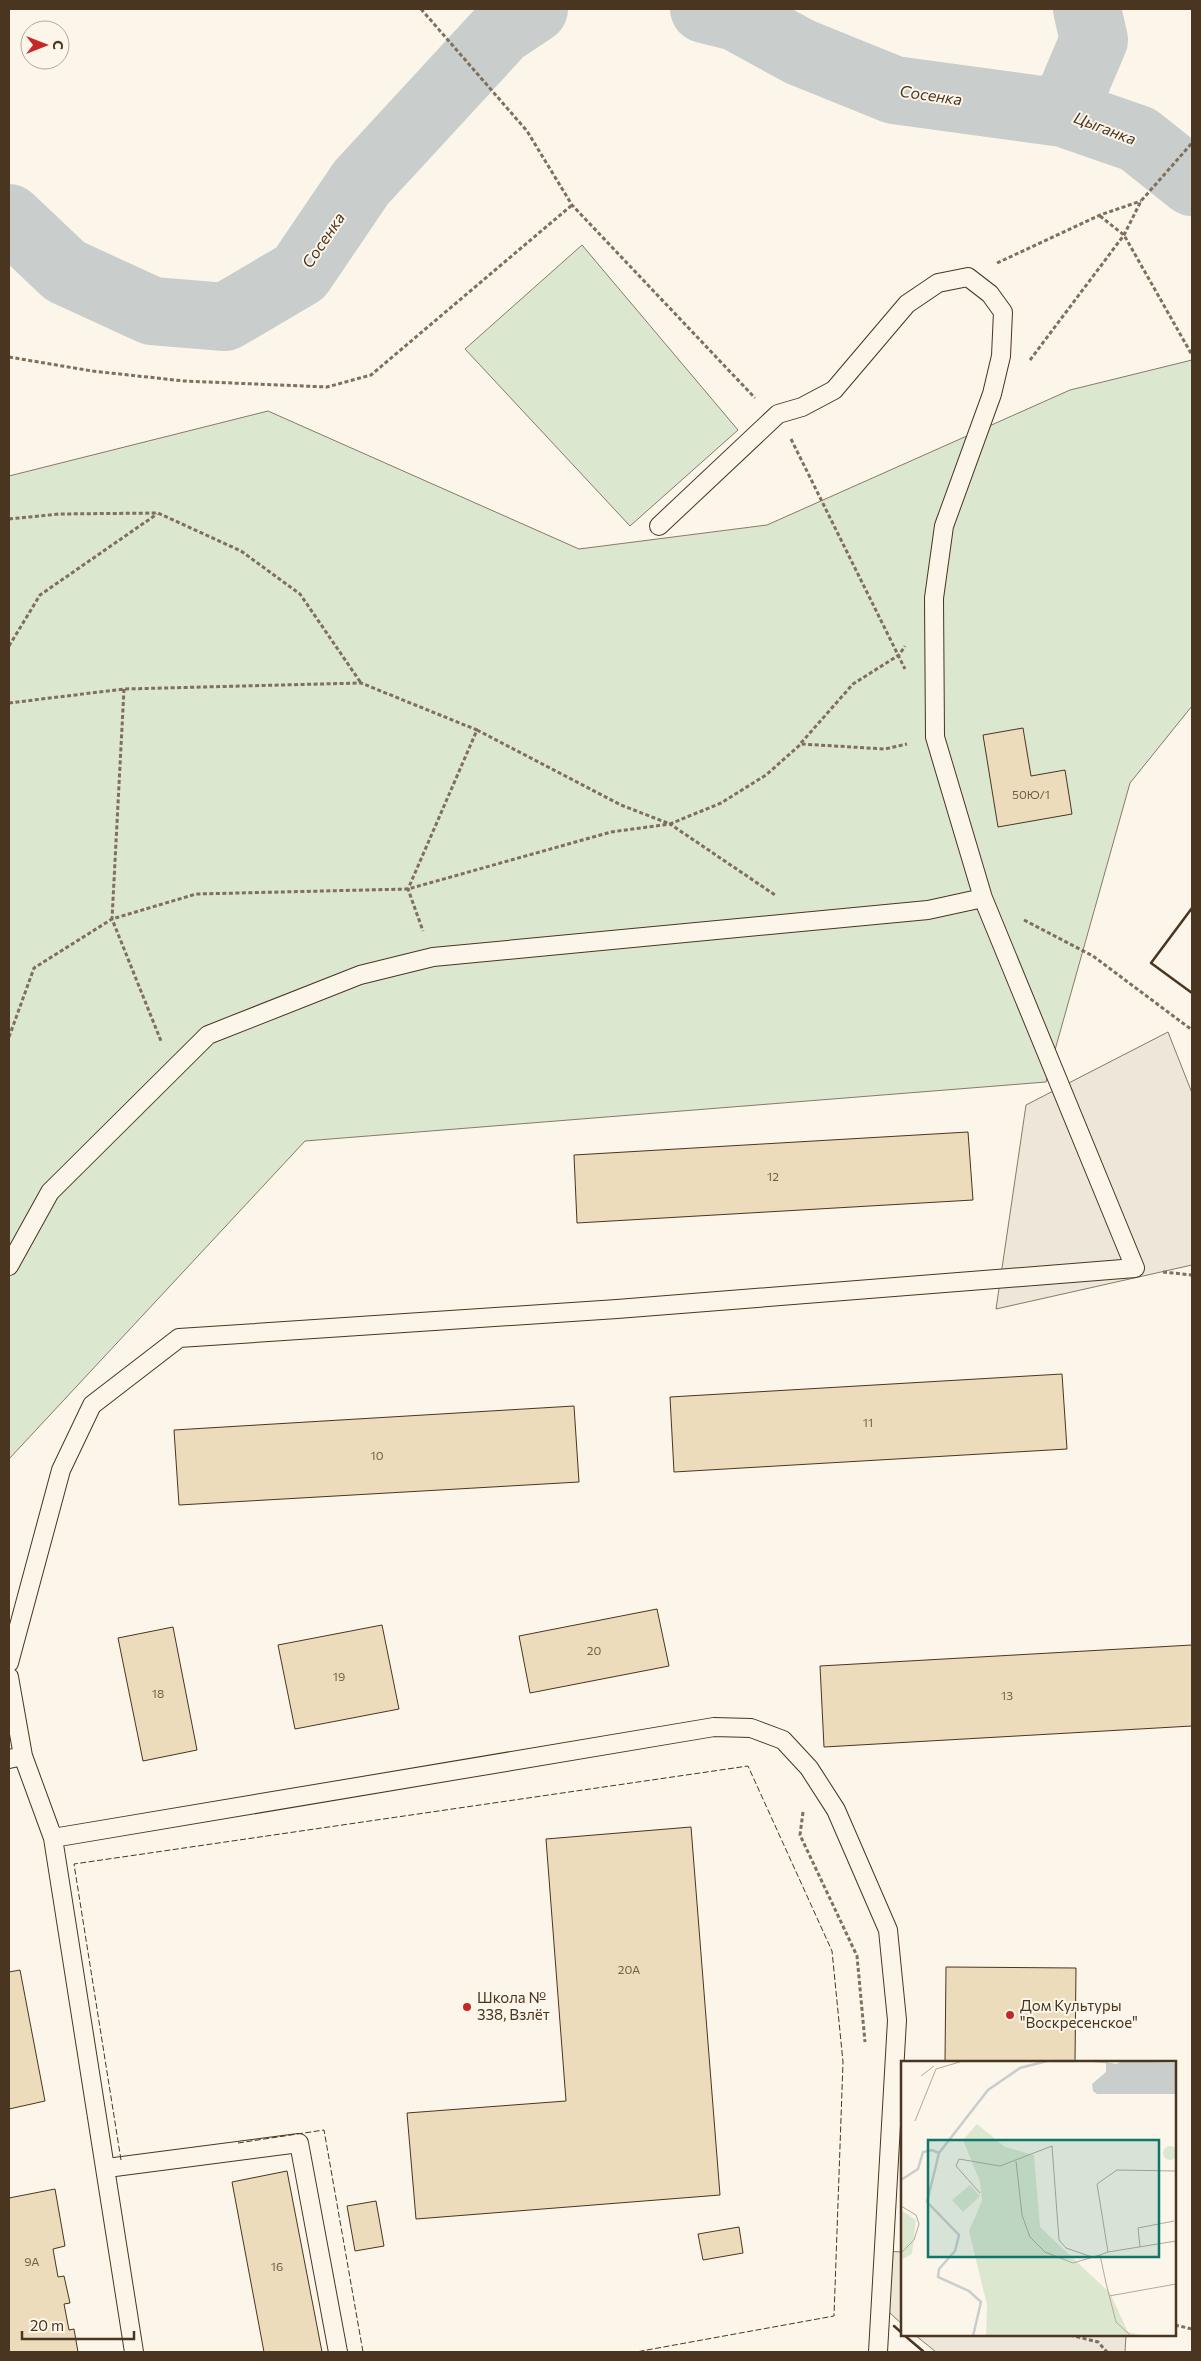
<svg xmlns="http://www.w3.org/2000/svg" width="1201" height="2361" viewBox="0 0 1201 2361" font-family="Commissioner,sans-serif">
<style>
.green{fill:#dce7d0;stroke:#887966}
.parking{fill:#ede7d9;stroke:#887966}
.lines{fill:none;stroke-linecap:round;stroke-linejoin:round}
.river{stroke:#c9cecd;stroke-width:68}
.building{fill:#ecdcbc;stroke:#4a3520}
.lane-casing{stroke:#4a3520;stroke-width:20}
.path{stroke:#7f6f5c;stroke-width:3;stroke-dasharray:4 2.5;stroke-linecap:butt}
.lane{stroke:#fbf6e9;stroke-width:18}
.fence{stroke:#4a3520;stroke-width:1;stroke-dasharray:6 2.5;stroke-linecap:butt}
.wall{stroke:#4a3520;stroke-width:2.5}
.poi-dot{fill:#c62828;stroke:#fbf6e9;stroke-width:2}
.labels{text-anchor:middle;stroke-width:4;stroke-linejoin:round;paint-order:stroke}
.number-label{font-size:12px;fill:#725f47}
.poi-label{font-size:15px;fill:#4a3520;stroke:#fbf6e9;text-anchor:start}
.water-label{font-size:16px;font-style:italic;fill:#4a3520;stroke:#fbf6e9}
.inset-river{fill:none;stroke:#c9cecd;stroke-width:2.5}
.inset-road{fill:none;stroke:#b4a999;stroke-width:1}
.view{fill:#0f766e;fill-opacity:0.15;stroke:#0f766e;stroke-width:2.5}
.inset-edge{fill:none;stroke:#4a3520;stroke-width:2.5}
</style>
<rect width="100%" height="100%" fill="#fbf6e9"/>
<path class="green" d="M 582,245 L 738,430 L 630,526 L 465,349 Z
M 1192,360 L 1192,706 L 1130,783 L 1046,1082 L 305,1141 L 9,1459 L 9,476 L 268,411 L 579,549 L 767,525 L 1070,390 Z"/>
<path class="parking" d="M 1168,1032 L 1192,1093 L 1192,1265 L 996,1309 L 1026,1105 Z
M 881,2251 L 902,2252 L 902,2324 L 879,2303 Z
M 915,2335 L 1126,2335 L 1125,2352 L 936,2352 Z"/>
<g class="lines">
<path class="river" d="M 704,9 L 736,17 L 800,52 L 894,90 L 1063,113 L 1094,40 L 1087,9
M 1063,113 L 1138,139 L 1192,182
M 9,218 L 65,271 L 152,311 L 225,317 L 300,273 L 361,183 L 501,31 L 534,9"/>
</g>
<path class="building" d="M 1023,728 L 1031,776 L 1065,770 L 1072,814 L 998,827 L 983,735 Z
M 968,1132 L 973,1200 L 577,1223 L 574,1155 Z
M 1062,1374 L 1067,1449 L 674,1472 L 670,1397 Z
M 574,1406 L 579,1482 L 179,1505 L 174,1430 Z
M 657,1609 L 669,1666 L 530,1693 L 519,1636 Z
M 382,1625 L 399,1709 L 295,1729 L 278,1645 Z
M 173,1627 L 197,1750 L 143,1761 L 118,1638 Z
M 1192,1645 L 1192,1726 L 824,1747 L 820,1666 Z
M 691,1827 L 720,2195 L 416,2219 L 407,2113 L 566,2101 L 546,1839 Z
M 946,1967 L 1076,1968 L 1075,2062 L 945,2062 Z
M 20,1970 L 45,2101 L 9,2109 L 9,1972 Z
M 287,2171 L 322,2352 L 264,2352 L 232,2182 Z
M 55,2189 L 65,2246 L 53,2249 L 58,2277 L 64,2276 L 70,2303 L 64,2304 L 69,2330 L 74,2329 L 78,2352 L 9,2352 L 9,2198 Z
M 376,2201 L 384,2246 L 355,2251 L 347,2206 Z
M 739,2227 L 743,2253 L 703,2260 L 698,2234 Z"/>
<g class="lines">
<defs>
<path id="lane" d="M 9,1266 L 50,1192 L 208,1035 L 360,975 L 433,957 L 928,910 L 983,898
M 9,1663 L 61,1470 L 92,1405 L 179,1338 L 617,1309 L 1135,1268 L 983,898 L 935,737 L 934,598 L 944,526 L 992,394 L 1001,356 L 1003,312 L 990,294 L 968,277 L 938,283 L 907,304 L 834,390 L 802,407 L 778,414 L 659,526
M 9,1677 L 23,1756
M 9,1759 L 23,1756 L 53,1838 L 714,1727 L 751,1728 L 783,1740 L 809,1768 L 836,1810 L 888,1930 L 897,2020 L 878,2352
M 53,1838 L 134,2352
M 107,2168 L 299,2143 L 338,2352"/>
</defs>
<use href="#lane" class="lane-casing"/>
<path class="path" d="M 421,9 L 527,131 L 572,205 L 755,398
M 1100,216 L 1124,235 L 1192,355
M 997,263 L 1100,215 L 1141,201
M 9,357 L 92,371 L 184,381 L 327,387 L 371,375 L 572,205
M 1030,360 L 1124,235 L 1141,201 L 1192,143
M 791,439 L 905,669
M 9,519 L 59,514 L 158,513 L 241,551 L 300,594 L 361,683
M 9,646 L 40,595 L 157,514
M 124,689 L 112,919 L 161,1041
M 9,703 L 124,689 L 361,683 L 477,730 L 408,889 L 423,931
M 477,730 L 621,805 L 670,824 L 721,803 L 766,775 L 801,744 L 885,749 L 907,744
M 801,743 L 853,684 L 899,655 L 905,646
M 1024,920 L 1093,956 L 1192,1030
M 9,1037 L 34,968 L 112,919 L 196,894 L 408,889 L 611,832 L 670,824 L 775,895
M 1163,1272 L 1192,1275
M 803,1812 L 800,1835 L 857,1956 L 865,2042
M 1175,2325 L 1192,2329
M 1070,2335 L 1098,2342 L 1107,2352"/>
<use href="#lane" class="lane"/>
<path class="fence" d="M 238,2143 L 324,2130 L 363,2352
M 121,2160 L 74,1864 L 748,1766 L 832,1951 L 843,2062 L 834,2316 L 636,2352"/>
<path class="wall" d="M 1192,908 L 1151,963 L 1192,993
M 894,2326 L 902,2333
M 904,2335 L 924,2352"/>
</g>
<g class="poi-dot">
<circle cx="467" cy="2007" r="5"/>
<circle cx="1010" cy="2015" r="5"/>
</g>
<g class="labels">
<g class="number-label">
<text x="1031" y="799">50Ю/1</text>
<text x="773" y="1181">12</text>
<text x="868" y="1427">11</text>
<text x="377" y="1460">10</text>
<text x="594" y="1655">20</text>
<text x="339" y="1681">19</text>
<text x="158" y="1698">18</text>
<text x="1007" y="1700">13</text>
<text x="629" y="1974">20А</text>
<text x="32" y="2266">9А</text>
<text x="277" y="2271">16</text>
</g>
<g class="poi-label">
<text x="477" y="2003">Школа №<tspan x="477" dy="17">338, Взлёт</tspan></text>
<text x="1020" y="2011">Дом Культуры<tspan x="1020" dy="17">"Воскресенское"</tspan></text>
</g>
<g class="water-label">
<text transform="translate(931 95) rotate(8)" y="6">Сосенка</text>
<text transform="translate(1105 128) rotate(21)" y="6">Цыганка</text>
<text transform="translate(323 240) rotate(-56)" y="6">Сосенка</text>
</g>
</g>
<g transform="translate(901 2061)">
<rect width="275" height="275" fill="#fbf6e9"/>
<path d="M 76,63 L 104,86 L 133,94 L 139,166 L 209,232 L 227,271 L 244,275 L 85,275 L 86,244 L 68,170 L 81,140 L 79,121 L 62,79 ZM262 92a7 7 0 1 1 14 0a7 7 0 1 1-14 0ZM 69,124 L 79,135 L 62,151 L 51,139 ZM 0,149 L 15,159 L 11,193 L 0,199 Z" fill="#dce7d0"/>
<path d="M 222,0 L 275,2 L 275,33 L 196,33 L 192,30 L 191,23 L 205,11 L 205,1 L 215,3 Z" fill="#c9cecd"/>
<path class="inset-river" d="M 149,0 L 175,0M 193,0 L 205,1 L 211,7M 38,92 L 87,29 L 119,7 L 146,0M 0,119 L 17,108 L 22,91 L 31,89 L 38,92 L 26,141 L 58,174 L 54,190 L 38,208 L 37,216 L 68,230 L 80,241 L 72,275"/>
<path class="inset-road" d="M 35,8 L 62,0M 20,15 L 33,5M 14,60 L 35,8M 115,100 L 121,154 L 129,176 L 144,191 L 172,202 L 199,194M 79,132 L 55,105 L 58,98 L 99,105 L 151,85 L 158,179 L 165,187 L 191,196M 0,145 L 15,154 L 18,163 L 13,179 L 0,192M 239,186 L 237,167 L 273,160M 207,191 L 275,180M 208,235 L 275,223M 230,275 L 215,261 L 205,222 L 199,194 L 207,191 L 196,123 L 216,109 L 275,110"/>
<path class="view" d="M 27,79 L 258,79 L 258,196 L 27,196 Z"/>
<rect width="275" height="275" class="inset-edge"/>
</g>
<rect width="1201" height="2361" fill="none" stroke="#4a3520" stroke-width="20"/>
<g transform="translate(45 45) rotate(90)"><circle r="24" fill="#fbf6e9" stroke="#b4a999"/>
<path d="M0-4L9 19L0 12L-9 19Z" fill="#c62828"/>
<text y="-8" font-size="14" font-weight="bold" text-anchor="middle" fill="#4a3520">С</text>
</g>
<path d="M22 2331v8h112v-8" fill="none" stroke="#4a3520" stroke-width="2.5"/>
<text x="30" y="2331" font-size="15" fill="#4a3520" stroke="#fbf6e9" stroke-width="4" paint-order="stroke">20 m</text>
</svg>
